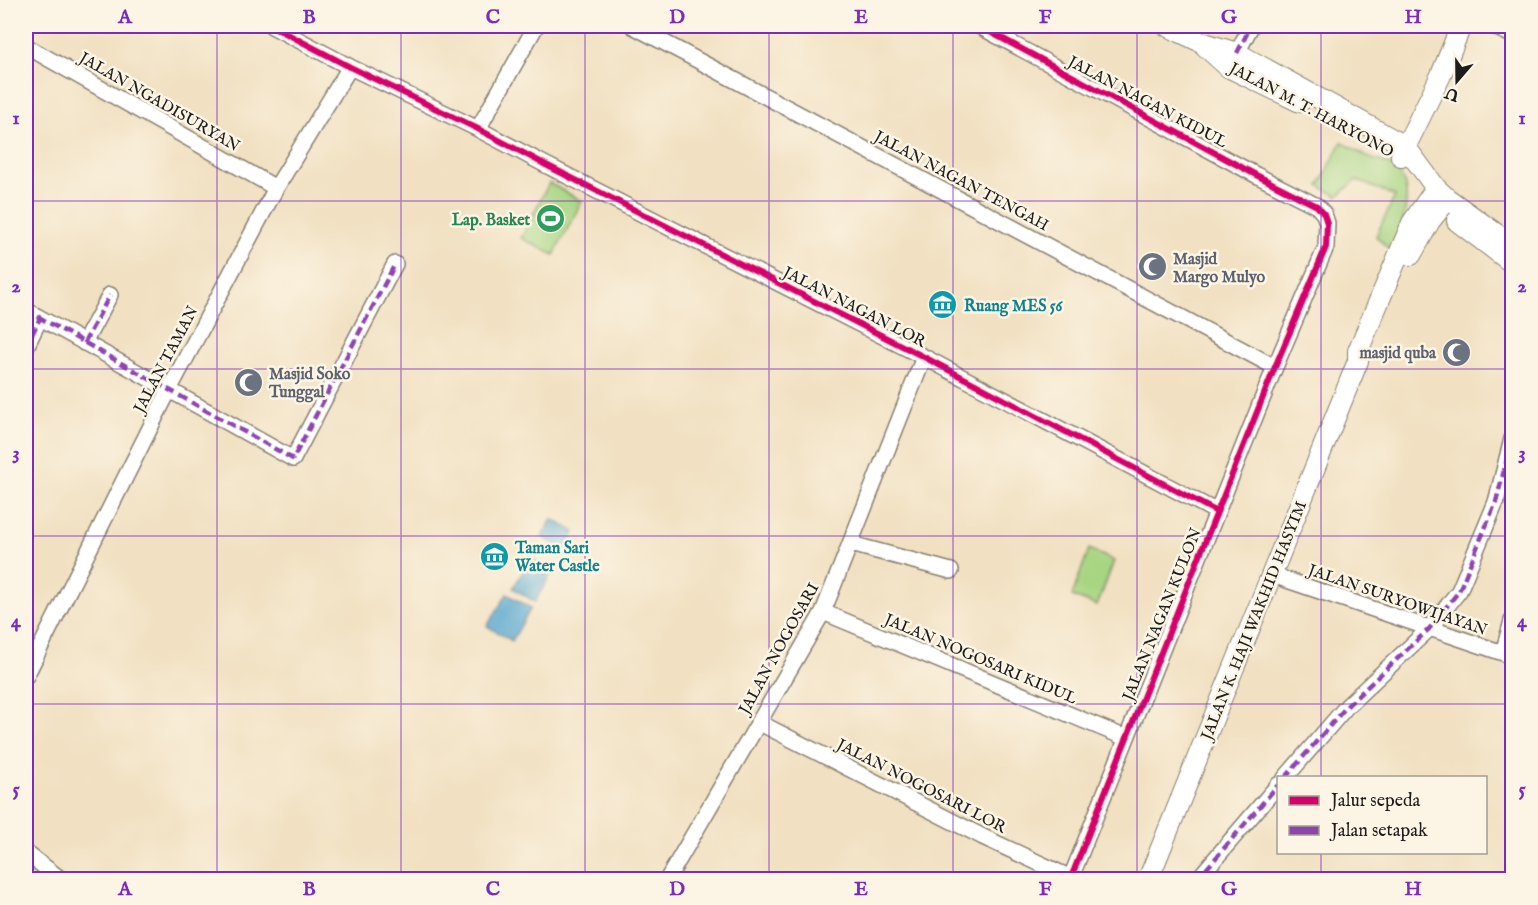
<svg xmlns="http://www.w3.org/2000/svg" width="1538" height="905" viewBox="0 0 1538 905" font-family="'IM FELL English',serif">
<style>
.green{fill:#a7d582;stroke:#62784f;stroke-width:1.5}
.water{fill:#55a6cf;stroke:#386176;stroke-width:1.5}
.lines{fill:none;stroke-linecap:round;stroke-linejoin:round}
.minor-casing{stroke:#867e6e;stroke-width:18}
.major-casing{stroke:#867e6e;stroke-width:22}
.minor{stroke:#fff;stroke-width:15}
.major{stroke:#fff;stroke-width:20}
.quiet{stroke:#8e44ad;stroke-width:4.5;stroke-dasharray:9 4.5;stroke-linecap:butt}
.cycleway-casing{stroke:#fcf5e5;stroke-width:10}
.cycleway{stroke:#d6006c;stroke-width:6}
.grid{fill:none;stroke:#7b2cbf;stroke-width:1.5;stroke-opacity:0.55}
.labels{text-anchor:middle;stroke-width:5;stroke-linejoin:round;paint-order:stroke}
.street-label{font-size:16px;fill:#1c1c1c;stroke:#fcf5e5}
.leisure-label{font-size:16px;font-weight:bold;fill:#27864d;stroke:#fcf5e5;text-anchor:end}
.worship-label{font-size:16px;font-weight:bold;fill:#5b616d;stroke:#fcf5e5;text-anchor:start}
.culture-label{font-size:16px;font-weight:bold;fill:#0d838f;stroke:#fcf5e5;text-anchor:start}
.neatline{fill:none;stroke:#7b2cbf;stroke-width:2}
.grid-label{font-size:20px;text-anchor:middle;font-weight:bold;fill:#7b2cbf}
</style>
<rect width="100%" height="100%" fill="#fcf5e5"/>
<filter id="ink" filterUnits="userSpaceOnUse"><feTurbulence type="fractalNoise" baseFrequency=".0167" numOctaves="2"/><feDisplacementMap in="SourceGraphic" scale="12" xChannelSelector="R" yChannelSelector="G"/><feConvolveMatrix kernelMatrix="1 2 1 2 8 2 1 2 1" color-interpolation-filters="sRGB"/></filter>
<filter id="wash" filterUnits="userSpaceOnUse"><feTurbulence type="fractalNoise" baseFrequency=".008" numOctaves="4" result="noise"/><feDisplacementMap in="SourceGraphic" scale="24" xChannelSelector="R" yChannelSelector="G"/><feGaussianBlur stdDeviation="1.35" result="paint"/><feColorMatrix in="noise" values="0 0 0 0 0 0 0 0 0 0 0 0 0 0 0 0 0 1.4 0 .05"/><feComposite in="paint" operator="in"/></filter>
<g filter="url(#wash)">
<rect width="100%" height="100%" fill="#f1e0c1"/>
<path class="green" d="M 1342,142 C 1351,147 1361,154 1370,158 C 1378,161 1385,162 1392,166 C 1419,185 1401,228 1393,253 L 1376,236 L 1395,196 L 1356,180 L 1338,196 L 1319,186 Z
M 549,183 L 582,201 L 554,255 L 521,238 Z
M 1089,549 L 1114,561 L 1097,606 L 1072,596 Z"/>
<path class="water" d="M 552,519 L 575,532 L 565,550 L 542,537 Z
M 531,558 L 538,562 L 536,566 L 545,571 L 547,567 L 553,570 L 535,602 L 513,588 Z
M 507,594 L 531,608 L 512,641 L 487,626 Z"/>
</g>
<g filter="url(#ink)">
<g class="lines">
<defs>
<path id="minor" d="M 272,26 L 350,67 L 478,129 L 546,165 L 924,357 L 1217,512
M 633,26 L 1275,367
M 979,26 L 1256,175 L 1317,206 L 1324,214 L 1327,223 L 1326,247 L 1275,367 L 1070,880
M 1493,26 L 1512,35
M 26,46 L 276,188
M 1237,53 L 1251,26
M 478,129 L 536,26
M 26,310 L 293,459 L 395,264
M 84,343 L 110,295
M 26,347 L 40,318
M 851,544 L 951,571
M 1272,575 L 1512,656
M 823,612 L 1126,738
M 1503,653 L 1512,621
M 26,676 L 169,390 L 276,188 L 350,67
M 758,722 L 983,837 L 1071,878
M 1285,778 L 1347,706 L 1429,629 L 1459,591 L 1496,502 L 1512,439
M 26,853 L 62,880
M 667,880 L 823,612 L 924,357
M 1197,880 L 1278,785"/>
<path id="major" d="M 1167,26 L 1201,42 L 1237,53 L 1405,146 L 1436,188 L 1448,199 L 1512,245
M 1205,46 L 1228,67 L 1300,102
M 1401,156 L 1441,75 L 1461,26
M 1457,221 L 1512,263
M 1411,255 L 1430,221 L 1448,199
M 1148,880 L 1358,361 L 1358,351 L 1412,223 L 1436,188"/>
</defs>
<use href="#minor" class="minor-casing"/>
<use href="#major" class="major-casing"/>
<use href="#minor" class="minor"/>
<use href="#major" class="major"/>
<path class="quiet" d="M 1237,53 L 1251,26
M 26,310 L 293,459 L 395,264
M 84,343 L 110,295
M 26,347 L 40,318
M 1285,778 L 1347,706 L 1429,629 L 1459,591 L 1496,502 L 1512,439
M 1197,880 L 1278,785"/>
<defs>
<path id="cycleway" d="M 272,26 L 350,67 L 478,129 L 546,165 L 924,357 L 1217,512
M 979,26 L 1256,175 L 1317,206 L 1324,214 L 1327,223 L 1326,247 L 1275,367 L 1070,880"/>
</defs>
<use href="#cycleway" class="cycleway-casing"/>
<use href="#cycleway" class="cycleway"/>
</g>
</g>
<path class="grid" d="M 217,26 L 217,880M 401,26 L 401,880M 585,26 L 585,880M 769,26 L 769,880M 953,26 L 953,880M 1137,26 L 1137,880M 1321,26 L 1321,778M 26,201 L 1512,201M 26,369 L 1512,369M 26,536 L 1512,536M 26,704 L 1512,704M 1321,852 L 1321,880"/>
<defs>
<symbol id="stadium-disc" viewBox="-11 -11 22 22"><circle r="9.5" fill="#2e9e5b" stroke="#fcf5e5"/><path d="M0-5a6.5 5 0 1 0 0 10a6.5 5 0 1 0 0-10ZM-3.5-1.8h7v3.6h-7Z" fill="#fff"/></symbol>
<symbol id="mosque-disc" viewBox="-11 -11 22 22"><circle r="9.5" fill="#6b7280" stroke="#fcf5e5"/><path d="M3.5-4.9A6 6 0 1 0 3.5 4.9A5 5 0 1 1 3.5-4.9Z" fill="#fff"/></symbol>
<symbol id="museum-disc" viewBox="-11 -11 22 22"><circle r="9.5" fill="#0f9aa8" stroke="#fcf5e5"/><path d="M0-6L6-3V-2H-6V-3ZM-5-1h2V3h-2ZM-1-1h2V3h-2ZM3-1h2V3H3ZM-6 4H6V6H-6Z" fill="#fff"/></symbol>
</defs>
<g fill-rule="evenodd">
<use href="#stadium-disc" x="534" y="202" width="33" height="33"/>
<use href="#mosque-disc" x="1136" y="250" width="33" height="33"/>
<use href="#museum-disc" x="926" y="288" width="33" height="33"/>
<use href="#mosque-disc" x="1440" y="336" width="33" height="33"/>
<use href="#mosque-disc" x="232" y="366" width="33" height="33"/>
<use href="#museum-disc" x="478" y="540" width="33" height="33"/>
</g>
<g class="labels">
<g class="street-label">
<text transform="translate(160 101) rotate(30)" y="6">JALAN NGADISURYAN</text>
<text transform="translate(1148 101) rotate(28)" y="6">JALAN NAGAN KIDUL</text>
<text transform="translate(1312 109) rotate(28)" y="6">JALAN M. T. HARYONO</text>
<text transform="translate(962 180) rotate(28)" y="6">JALAN NAGAN TENGAH</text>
<text transform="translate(855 306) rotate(27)" y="6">JALAN NAGAN LOR</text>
<text transform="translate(165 359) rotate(-62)" y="6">JALAN TAMAN</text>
<text transform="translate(1398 599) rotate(19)" y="6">JALAN SURYOWIJAYAN</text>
<text transform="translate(1161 614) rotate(-68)" y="6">JALAN NAGAN KULON</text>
<text transform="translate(1253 620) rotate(-68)" y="6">JALAN K. HAJI WAKHID HASYIM</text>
<text transform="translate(778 648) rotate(-61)" y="6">JALAN NOGOSARI</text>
<text transform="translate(981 658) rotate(23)" y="6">JALAN NOGOSARI KIDUL</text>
<text transform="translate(922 785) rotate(27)" y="6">JALAN NOGOSARI LOR</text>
</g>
<g class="leisure-label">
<text x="530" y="225">Lap. Basket</text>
</g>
<g class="worship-label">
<text x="1173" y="264">Masjid<tspan x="1173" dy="18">Margo Mulyo</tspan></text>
<text x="1436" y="358" text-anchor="end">masjid quba</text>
<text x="269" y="379">Masjid Soko<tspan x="269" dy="18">Tunggal</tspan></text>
</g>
<g class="culture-label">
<text x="964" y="311">Ruang MES 56</text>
<text x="515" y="553">Taman Sari<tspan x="515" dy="18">Water Castle</tspan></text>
</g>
</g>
<rect width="1538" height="905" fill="none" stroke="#fcf5e5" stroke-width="66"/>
<rect x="1277" y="776" width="210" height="78" fill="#fcf5e5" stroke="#a29e95" stroke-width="1.5"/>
<rect x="1289" y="796" width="30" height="9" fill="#d6006c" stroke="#a29e95" stroke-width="1.5"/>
<text x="1331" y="806" font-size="18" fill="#1c1c1c">Jalur sepeda</text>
<rect x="1289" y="826" width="30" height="9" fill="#8e44ad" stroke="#a29e95" stroke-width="1.5"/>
<text x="1331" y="836" font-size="18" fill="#1c1c1c">Jalan setapak</text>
<g transform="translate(1457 81) rotate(200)" stroke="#fcf5e5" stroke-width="4.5" paint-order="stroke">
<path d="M0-4.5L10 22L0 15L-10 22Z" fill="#1c1c1c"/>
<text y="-9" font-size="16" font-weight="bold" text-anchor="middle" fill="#1c1c1c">U</text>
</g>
<rect x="33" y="33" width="1472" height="839" class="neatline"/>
<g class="grid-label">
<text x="125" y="23">A</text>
<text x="309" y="23">B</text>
<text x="493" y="23">C</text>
<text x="677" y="23">D</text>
<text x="861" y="23">E</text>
<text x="1045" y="23">F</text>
<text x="1229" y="23">G</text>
<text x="1413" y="23">H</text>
<text x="16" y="124">1</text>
<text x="1522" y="124">1</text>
<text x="16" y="292">2</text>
<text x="1522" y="292">2</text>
<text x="16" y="459">3</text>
<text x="1522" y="459">3</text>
<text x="16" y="627">4</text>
<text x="1522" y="627">4</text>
<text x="16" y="795">5</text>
<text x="1522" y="795">5</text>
<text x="125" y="895">A</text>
<text x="309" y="895">B</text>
<text x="493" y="895">C</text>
<text x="677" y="895">D</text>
<text x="861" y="895">E</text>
<text x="1045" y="895">F</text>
<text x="1229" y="895">G</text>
<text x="1413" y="895">H</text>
</g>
</svg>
